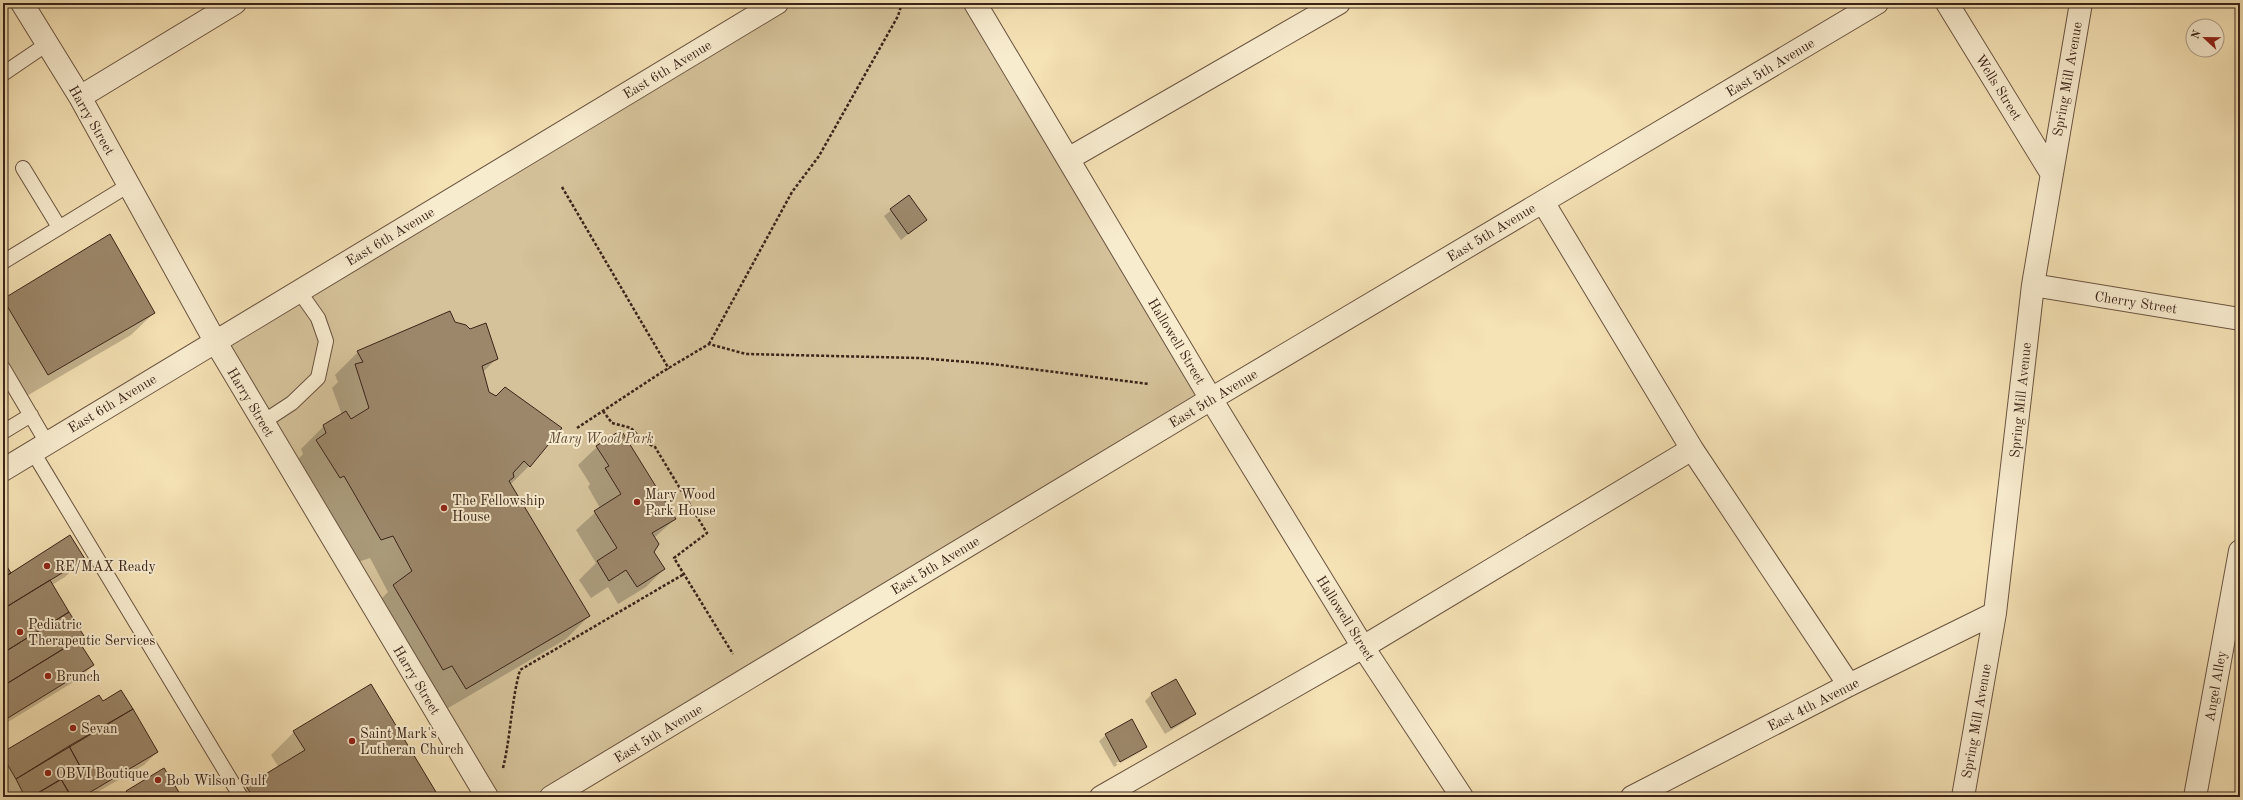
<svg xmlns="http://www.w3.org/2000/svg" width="2243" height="800" viewBox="0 0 2243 800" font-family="'Old Standard TT',serif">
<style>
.green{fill:#d5c29a;stroke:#88735a}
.shadow{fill:#0003;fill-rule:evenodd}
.building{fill:#9c876a;stroke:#3b2419}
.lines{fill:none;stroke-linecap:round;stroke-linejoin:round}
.lane-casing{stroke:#6a5440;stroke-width:16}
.street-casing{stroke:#6a5440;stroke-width:24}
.path{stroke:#3b2419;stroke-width:2.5;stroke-dasharray:3 2;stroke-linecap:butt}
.lane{stroke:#f8eccf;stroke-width:14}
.street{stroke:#f8eccf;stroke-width:22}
.poi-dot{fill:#8f2418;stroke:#f8eccf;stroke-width:1.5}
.labels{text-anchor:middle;stroke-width:4;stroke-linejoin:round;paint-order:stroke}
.street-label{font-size:14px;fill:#3b2419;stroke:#f8eccf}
.park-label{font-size:14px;font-style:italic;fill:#624c39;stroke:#f8eccf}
.poi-label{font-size:14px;fill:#3b2419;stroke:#f8eccf;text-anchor:start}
</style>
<rect width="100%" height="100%" fill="#f5e2b5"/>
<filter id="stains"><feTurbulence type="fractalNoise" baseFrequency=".005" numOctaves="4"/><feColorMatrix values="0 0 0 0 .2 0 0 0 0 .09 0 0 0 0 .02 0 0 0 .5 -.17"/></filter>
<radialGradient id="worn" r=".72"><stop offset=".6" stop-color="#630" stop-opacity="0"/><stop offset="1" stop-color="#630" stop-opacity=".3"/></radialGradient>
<path class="green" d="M 777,3 L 975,3 L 1211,399 L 551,797 L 487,797 L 215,341 Z"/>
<path class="shadow" d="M 26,3 L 47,3 L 32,13 Z
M 909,196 L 926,219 L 901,240 L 884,216 Z
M 109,236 L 154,313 L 131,335 L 25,397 L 3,361 L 3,300 Z
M 454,323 L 497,358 L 483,372 L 489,392 L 560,428 L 529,466 L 510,485 L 589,616 L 566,639 L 443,711 L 371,609 L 388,592 L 370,558 L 358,562 L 293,464 L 303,454 L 301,449 L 324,426 L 342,415 L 332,388 L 338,382 L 335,375 L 358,352 Z
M 597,447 L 675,519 L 654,538 L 653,552 L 664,569 L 646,587 L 618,604 L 608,587 L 591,598 L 579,580 L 596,563 L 576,530 L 600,508 L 588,487 L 590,484 L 578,465 Z
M 69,536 L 84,559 L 65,577 L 52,585 L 83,636 L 78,642 L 93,665 L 80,678 L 3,725 L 3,562 L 10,573 Z
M 1175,681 L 1194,714 L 1188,720 L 1165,734 L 1145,701 L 1152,694 Z
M 102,702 L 157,752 L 144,765 L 89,797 L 5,797 L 3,793 L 3,753 Z
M 294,732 L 437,797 L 237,797 L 247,787 L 279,768 L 271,755 Z
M 1106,735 L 1146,747 L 1139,753 L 1114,767 L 1099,741 ZM 1140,750 L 1140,752 L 1117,765 L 1116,763 Z
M 164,770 L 180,797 L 122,797 L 127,792 Z"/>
<path class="building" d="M 909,195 L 927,220 L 908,234 L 890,209 Z
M 110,234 L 155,313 L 48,375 L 3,299 Z
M 450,311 L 455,322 L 466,325 L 470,329 L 486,323 L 498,359 L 482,366 L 489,392 L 496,396 L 505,387 L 562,428 L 530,467 L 524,461 L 513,473 L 514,477 L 509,481 L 590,616 L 466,689 L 452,666 L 443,670 L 393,585 L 412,571 L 393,536 L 381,540 L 344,476 L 340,478 L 316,440 L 326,433 L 323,425 L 346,411 L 351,419 L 369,408 L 355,364 L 363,362 L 357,351 Z
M 621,430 L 676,519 L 652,533 L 659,544 L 654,552 L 665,569 L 637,587 L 626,570 L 609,581 L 597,561 L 617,548 L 594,511 L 621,494 L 605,468 L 609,466 L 596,446 Z
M 70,535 L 85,559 L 3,609 L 3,578 Z
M 3,560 L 11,573 L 3,578 Z
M 50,580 L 69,612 L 3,653 L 3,609 Z
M 69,612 L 84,636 L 3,686 L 3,653 Z
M 78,640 L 94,665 L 3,721 L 3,686 Z
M 1176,679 L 1196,714 L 1171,728 L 1151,693 Z
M 371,684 L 439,797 L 253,797 L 246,786 L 305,750 L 293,731 Z
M 121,690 L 133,709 L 16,779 L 3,757 L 3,752 L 99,695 L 103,701 Z
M 133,709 L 158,752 L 82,797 L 71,797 L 61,779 L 81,768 L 69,746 Z
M 1132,719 L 1147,747 L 1120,762 L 1105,734 Z
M 69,746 L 81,768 L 31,797 L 25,797 L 16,779 Z
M 164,768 L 182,797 L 130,797 L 126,791 Z
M 61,779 L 70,794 L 66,797 L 31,797 Z"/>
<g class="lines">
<defs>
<path id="lane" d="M 3,74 L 47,44
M 23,168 L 59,227
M 3,262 L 129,185
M 3,368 L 47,443
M 263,422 L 292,403 L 318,378 L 326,341 L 318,318 L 299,291
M 3,432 L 31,415
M 33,452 L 241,797"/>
<path id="street" d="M 22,3 L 80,97 L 215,341 L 487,797
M 975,3 L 1211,399 L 1363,647 L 1462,797
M 1947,3 L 2050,171
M 80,97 L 235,3
M 1068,159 L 1339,3
M 1543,202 L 1692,449 L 1849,685
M 2033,285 L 2240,319
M 3,470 L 777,3
M 551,797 L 1211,399 L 1877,3
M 1101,797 L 1363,647 L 1692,449
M 1632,797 L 1849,685 L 1995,613
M 1963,797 L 1995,613 L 2033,285 L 2081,3
M 2195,797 L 2240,551"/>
</defs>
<use href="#lane" class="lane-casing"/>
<use href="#street" class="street-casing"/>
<path class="path" d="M 562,187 L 669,369
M 709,344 L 792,192 L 819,156 L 898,16 L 902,3
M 603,411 L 612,423 L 631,428 L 644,442 L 655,447 L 707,533 L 674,558 L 733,654
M 577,428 L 662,372 L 709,344 L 746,354 L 919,358 L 992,364 L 1149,384
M 503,768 C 511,735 511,702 520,670 L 684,574"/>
<use href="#lane" class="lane"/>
<use href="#street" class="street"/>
</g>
<g class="poi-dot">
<circle cx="637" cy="502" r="4"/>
<circle cx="444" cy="508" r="4"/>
<circle cx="47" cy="566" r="4"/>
<circle cx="20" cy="632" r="4"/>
<circle cx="48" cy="676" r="4"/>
<circle cx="73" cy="728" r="4"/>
<circle cx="352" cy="741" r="4"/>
<circle cx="48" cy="773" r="4"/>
<circle cx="158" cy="780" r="4"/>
</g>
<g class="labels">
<g class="street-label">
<text transform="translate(1770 67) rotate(-31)" y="5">East 5th Avenue</text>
<text transform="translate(667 69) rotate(-31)" y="5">East 6th Avenue</text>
<text transform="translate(2067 79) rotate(-80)" y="5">Spring Mill Avenue</text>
<text transform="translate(1999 87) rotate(58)" y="5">Wells Street</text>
<text transform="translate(92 120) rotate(60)" y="5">Harry Street</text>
<text transform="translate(1491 232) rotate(-31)" y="5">East 5th Avenue</text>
<text transform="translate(390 236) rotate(-31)" y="5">East 6th Avenue</text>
<text transform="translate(2136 302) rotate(9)" y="5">Cherry Street</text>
<text transform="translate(1177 341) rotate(59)" y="5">Hallowell Street</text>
<text transform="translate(1213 398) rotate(-31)" y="5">East 5th Avenue</text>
<text transform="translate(2020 400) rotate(-84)" y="5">Spring Mill Avenue</text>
<text transform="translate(251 402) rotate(59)" y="5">Harry Street</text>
<text transform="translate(112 403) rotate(-31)" y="5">East 6th Avenue</text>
<text transform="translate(935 565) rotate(-31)" y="5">East 5th Avenue</text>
<text transform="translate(1346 618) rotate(58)" y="5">Hallowell Street</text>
<text transform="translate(417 680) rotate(59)" y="5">Harry Street</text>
<text transform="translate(2215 686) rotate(-80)" y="5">Angel Alley</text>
<text transform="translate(1813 704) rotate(-27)" y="5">East 4th Avenue</text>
<text transform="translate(1976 721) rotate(-80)" y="5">Spring Mill Avenue</text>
<text transform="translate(658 733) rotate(-31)" y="5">East 5th Avenue</text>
</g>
<g class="park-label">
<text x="601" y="443">Mary Wood Park</text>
</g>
<g class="poi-label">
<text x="645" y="499">Mary Wood<tspan x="645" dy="16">Park House</tspan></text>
<text x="452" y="505">The Fellowship<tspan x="452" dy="16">House</tspan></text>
<text x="55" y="571">RE/MAX Ready</text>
<text x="28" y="629">Pediatric<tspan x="28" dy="16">Therapeutic Services</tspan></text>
<text x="56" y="681">Brunch</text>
<text x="81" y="733">Sevan</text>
<text x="360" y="738">Saint Mark's<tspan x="360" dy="16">Lutheran Church</tspan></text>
<text x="56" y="778">OBVI Boutique</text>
<text x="166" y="785">Bob Wilson Gulf</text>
</g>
</g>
<rect width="2243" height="800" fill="none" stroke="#f5e2b5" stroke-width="16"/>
<rect x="4" y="4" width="2235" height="792" fill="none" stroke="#3b2419" stroke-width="2"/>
<rect x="8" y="8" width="2227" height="784" fill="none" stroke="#3b2419"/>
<g transform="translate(2205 38) rotate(292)"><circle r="19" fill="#f8eccf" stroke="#ac9c86"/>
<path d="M0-3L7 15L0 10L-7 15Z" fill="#8f2418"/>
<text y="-6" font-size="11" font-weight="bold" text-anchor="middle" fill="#3b2419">N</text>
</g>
<rect width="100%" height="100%" filter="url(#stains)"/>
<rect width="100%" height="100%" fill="url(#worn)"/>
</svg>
